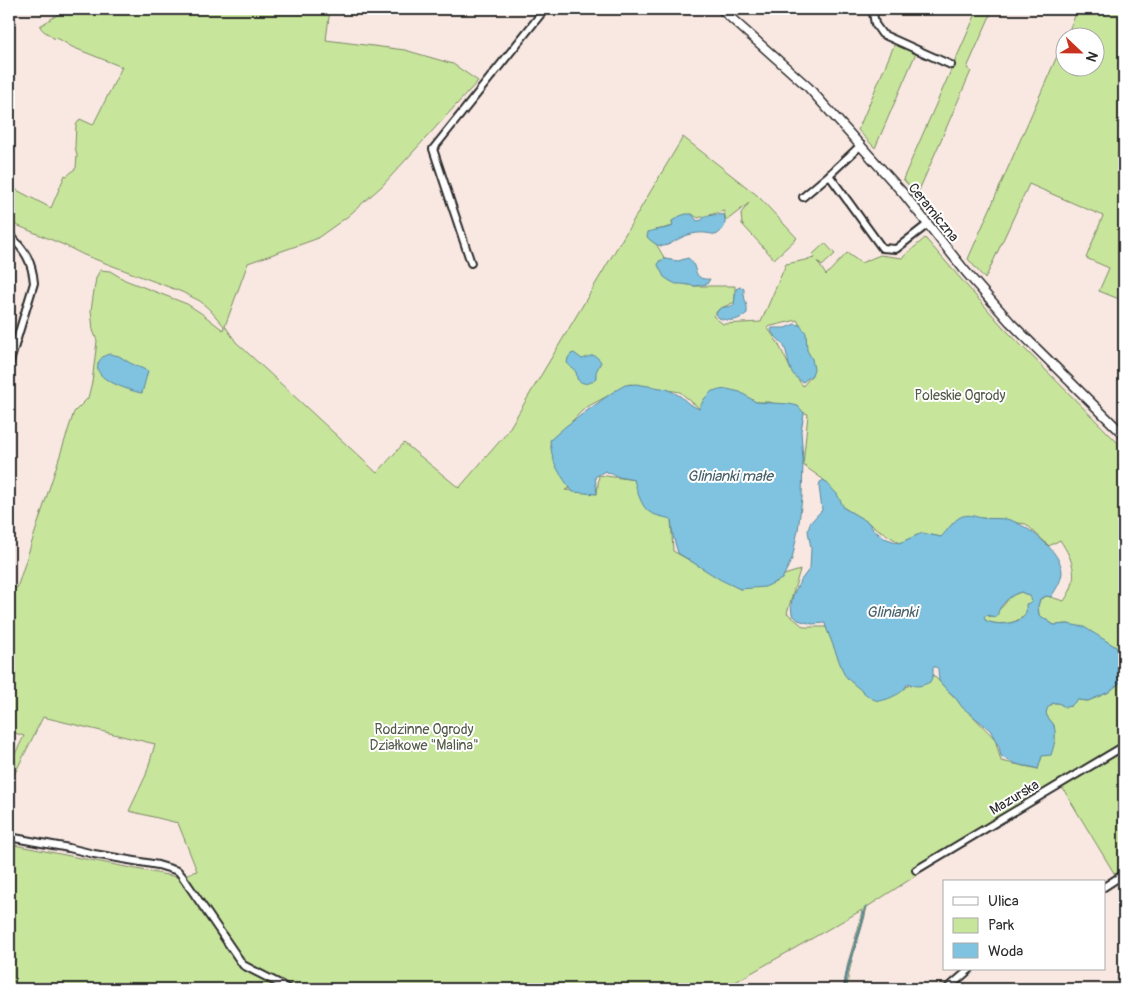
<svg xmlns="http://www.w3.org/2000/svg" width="1133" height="998" viewBox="0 0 1133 998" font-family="Pangolin,sans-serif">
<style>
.green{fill:#c8e59c;stroke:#7a8864;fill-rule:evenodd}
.water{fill:#7fc3e0;stroke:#5d8698;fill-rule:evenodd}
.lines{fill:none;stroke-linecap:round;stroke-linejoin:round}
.stream{stroke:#5d8698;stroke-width:2.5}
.minor-casing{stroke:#2b2b2b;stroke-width:10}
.tertiary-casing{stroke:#2b2b2b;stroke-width:11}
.minor{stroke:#fff;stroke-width:6}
.tertiary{stroke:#fff;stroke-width:8}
.labels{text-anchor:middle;stroke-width:4;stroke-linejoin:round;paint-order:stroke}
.street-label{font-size:14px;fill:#2b2b2b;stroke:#fff}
.park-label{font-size:14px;fill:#525a47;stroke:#fff}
.water-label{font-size:15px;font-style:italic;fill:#48606a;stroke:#fff}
</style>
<rect width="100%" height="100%" fill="#f9e8e2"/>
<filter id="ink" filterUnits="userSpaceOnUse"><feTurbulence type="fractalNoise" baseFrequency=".02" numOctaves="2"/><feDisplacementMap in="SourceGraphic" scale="10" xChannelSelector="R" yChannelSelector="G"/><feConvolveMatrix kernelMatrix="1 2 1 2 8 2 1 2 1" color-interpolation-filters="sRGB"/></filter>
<g filter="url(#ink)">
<path class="green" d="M 58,9 L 330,9 L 326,40 L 405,50 L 453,64 L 478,81 L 382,186 L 347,217 L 316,239 L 248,263 L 225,326 L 236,342 L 377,473 L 404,443 L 459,488 L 506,434 L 683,137 L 758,196 L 797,238 L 774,259 L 742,224 L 741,213 L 749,203 L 726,221 L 724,211 L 698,218 L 692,214 L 672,221 L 673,226 L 649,232 L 665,259 L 658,265 L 670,281 L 695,286 L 735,286 L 735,302 L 719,309 L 713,316 L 723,324 L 761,322 L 786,264 L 815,258 L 812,255 L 825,243 L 835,254 L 822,266 L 817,261 L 826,275 L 847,253 L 861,263 L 880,255 L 902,258 L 925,238 L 1003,327 L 1124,449 L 1124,742 L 1035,796 L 1033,794 L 1031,802 L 867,907 C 862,933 848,963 847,989 L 843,989 L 848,962 L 858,929 L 862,910 L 723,989 L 9,989 L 9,844 L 177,877 L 197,871 L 178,823 L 129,811 L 146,775 L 155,744 L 43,717 L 12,779 L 9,778 L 9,766 L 24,736 L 9,731 L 9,586 L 17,588 L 74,412 L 88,398 L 92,382 L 97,341 L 93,330 L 91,310 L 96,278 L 100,270 L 110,271 L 125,280 L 187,304 L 201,313 L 223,330 L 224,326 L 210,310 L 200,301 L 182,292 L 84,255 L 64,245 L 9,222 L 9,186 L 51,208 L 65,175 L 67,176 L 76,168 L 77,155 L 75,147 L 76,125 L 80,119 L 93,125 L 122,67 L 72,47 L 59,39 L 53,38 C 49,33 42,32 40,26 L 57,15 L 59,13 ZM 797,320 L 800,325 L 812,375 L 803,386 L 791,370 L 778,343 L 767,327 ZM 630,384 L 680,392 L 700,409 L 756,402 L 769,402 L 808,414 L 803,465 L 824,480 L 838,504 L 900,543 L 922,533 L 941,537 L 982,518 L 1026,524 L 1049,546 L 1060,540 C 1074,561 1080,579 1064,601 L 1047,596 L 1040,599 L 1038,606 L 1039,615 L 1054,625 L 1068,624 L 1100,638 L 1116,647 L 1109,692 L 1088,701 L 1077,700 L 1071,706 L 1061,705 L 1059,703 L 1054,703 L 1048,707 L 1046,711 L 1046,715 L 1054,725 L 1055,742 L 1042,756 L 1038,769 L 1001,761 L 995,739 L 933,675 L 876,700 L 849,680 L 826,627 L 804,627 L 787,613 L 800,570 L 740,589 L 673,551 L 671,519 L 635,480 L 599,475 L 597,494 L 565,490 L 570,488 L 550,443 L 585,408 Z
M 978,9 L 993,9 L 967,68 L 971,71 L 917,195 L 903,179 Z
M 1078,9 L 1124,9 L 1124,171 L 1121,177 L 1124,179 L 1124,301 L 1099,291 L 1109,268 L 1086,258 L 1103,216 L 1029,184 L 985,279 L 968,259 L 1065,38 L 1066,68 L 1096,68 L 1096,38 L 1066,37 Z
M 895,43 L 916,53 L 875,148 L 858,130 Z
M 1021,592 L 1030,596 L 1032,602 C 1029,607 1027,613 1023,616 C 1016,625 994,626 985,620 L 984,617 L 987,615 L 990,617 L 1004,605 L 1010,596 Z
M 1124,751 L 1124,881 L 1120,883 L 1062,787 Z"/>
<path class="water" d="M 686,214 L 692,214 L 697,221 L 702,220 L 704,217 C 711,215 717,214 724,215 C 727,224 724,230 716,235 C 705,232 696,232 685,236 C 668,243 664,254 647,237 L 648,232 C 656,229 668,229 673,226 L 672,221 L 680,216 Z
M 688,258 C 699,265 691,281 710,279 L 707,284 L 695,286 L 682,284 L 676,284 L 670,281 L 664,277 L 658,265 L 659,261 L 665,259 L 678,261 Z
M 740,287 L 744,289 C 743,300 748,303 747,313 C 738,321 731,322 719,318 L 716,314 C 721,304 725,309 734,305 L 736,289 Z
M 795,324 L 800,325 L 806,333 L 807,350 L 812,359 L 814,369 L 812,375 L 803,382 C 784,373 791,355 782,343 C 778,338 773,336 771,330 L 772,328 L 785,328 Z
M 574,353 L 582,359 C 592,356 594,352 601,362 L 596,372 L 596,378 C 590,385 583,385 577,379 C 577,368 572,370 567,363 L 568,358 L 571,354 Z
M 110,354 L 119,356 L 130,363 L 148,371 L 142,393 C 133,392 106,382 101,375 C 98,372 97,368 98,364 C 100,358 104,355 110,354 Z
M 636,384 L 667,389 L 680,396 L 689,404 L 699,409 L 704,399 L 712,391 L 727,389 L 740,392 L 756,402 L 789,404 L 798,406 L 804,413 L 801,431 L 803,460 L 802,498 L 798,530 L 792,559 L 782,579 L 765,587 L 740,589 L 721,580 L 678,553 L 673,536 L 671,519 C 664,517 657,516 651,513 C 641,508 637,490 634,480 L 619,477 L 605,471 L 595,477 L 597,494 L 573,492 C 559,473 552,465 550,440 L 566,426 L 613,392 L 625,385 Z
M 824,480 L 837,494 L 844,508 L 868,522 L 873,529 L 884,538 L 899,543 L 922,533 L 941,537 C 947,531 955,518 963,516 C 970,514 976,517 982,518 C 990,519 998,518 1006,519 C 1024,522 1063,552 1062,573 C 1061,582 1056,589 1051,597 L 1046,596 L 1040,599 L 1038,606 L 1039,615 L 1054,625 L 1068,624 L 1084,627 L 1116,647 L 1121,655 L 1124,673 L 1122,681 L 1109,692 L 1100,696 L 1088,701 L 1077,700 L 1071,706 L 1065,707 C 1063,706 1061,704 1058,703 C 1051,701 1044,710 1047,716 C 1049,720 1053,722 1054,726 C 1057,736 1054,746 1051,755 L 1042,756 L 1038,769 C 1034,767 1030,767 1026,766 C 1017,765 1008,761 1001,756 L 999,747 L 990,730 L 962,707 L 954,696 L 946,689 L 939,681 L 938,669 L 936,667 L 933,667 L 933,675 L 930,682 C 922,686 916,688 908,683 C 904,690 901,693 894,696 C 878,704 874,701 862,691 C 855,685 849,681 844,674 L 826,627 L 825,623 L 812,624 L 798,620 L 792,614 L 791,605 L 793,595 L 801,580 L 810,568 L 811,548 L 808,531 L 810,523 L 822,510 L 819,486 L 820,482 ZM 1021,592 L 1030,596 L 1032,602 L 1026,604 C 1026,608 1027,612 1024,616 C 1017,625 994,626 985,620 L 984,617 L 987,615 L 995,617 C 1001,612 996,616 999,610 C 1004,601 1011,595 1021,592 Z"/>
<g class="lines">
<path class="stream" d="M 845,989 C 846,961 861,936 865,908"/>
<defs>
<path id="minor" d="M 875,9 L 873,13 L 875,24 L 882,34 L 951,65
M 861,145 L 829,175 L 882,248 L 896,249 L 928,224
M 803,197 L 829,175
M 9,234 C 25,251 32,260 34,283 L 9,365
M 471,263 L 433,149 L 545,9
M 9,270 L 9,283
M 9,837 L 69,848 L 94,854 L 158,865 L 178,871 L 182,876 L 243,965 L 280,984 L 288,989
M 916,870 L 1124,746
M 1104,887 L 1124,874
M 947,989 L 970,969"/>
<path id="tertiary" d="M 721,9 L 808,87 L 903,193 L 966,272 L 1010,322 L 1124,435"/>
</defs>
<use href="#minor" class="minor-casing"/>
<use href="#tertiary" class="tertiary-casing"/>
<use href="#minor" class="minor"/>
<use href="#tertiary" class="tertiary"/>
</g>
</g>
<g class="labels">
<g class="street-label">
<text transform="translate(934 212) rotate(51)" y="5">Ceramiczna</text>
<text transform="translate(1014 797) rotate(-31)" y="5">Mazurska</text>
</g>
<g class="park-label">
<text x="960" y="400">Poleskie Ogrody</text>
<text x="424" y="734">Rodzinne Ogrody<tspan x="424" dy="16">Działkowe "Malina"</tspan></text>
</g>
<g class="water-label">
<text x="730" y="481">Glinianki małe</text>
<text x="892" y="617">Glinianki</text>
</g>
</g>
<rect width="1133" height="998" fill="none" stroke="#fff" stroke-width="30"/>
<rect x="15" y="15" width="1103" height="968" fill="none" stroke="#2b2b2b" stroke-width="2" filter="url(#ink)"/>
<rect x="943" y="880" width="162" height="90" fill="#ffffff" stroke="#aaaaaa"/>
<rect x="953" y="897" width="25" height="8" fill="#ffffff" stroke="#aaaaaa"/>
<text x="988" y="906" font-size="15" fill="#2b2b2b">Ulica</text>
<rect x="953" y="918" width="25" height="15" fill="#c8e59c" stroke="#aaaaaa"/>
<text x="988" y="930" font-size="15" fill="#2b2b2b">Park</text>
<rect x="953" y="943" width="25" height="15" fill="#7fc3e0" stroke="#aaaaaa"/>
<text x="988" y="956" font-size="15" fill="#2b2b2b">Woda</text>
<g transform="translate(1080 52) rotate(112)"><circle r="24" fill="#ffffff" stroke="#aaaaaa"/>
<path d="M0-4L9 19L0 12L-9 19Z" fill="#c8321e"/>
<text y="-8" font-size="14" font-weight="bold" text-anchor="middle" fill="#2b2b2b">N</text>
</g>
</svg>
